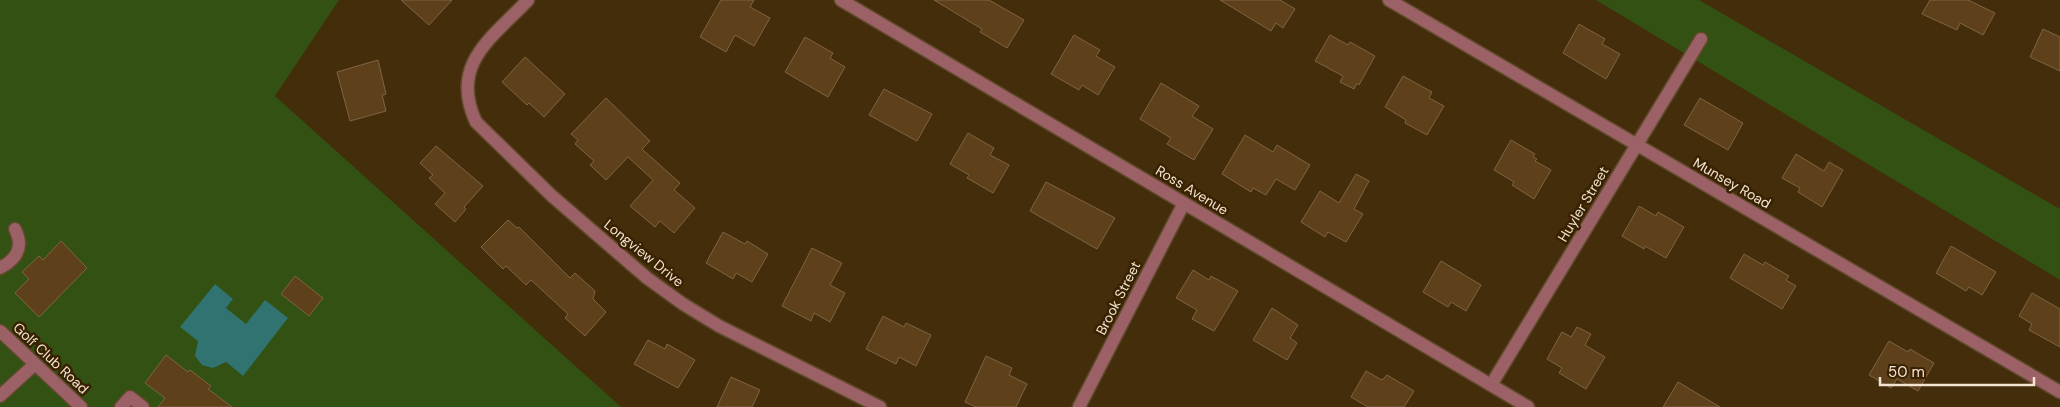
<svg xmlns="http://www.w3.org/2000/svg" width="2060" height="407" viewBox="0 0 2060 407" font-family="'DM Sans',sans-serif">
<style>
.green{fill:#325113}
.water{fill:#307371}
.building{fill:#5e411a;stroke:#7f6444}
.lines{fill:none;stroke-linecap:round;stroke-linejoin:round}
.minor-casing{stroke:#604a2b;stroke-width:15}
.minor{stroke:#9b6167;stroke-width:12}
.labels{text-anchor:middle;stroke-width:5;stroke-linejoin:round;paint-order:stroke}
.street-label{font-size:14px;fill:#f3e4d2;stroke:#392201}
</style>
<rect width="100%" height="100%" fill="#442d0b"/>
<path class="green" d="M 0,0 L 339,0 L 275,96 L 621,407 L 0,407 Z
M 1596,0 L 1699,0 L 2060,209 L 2060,280 Z"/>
<path class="water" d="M 215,284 L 233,299 L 226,308 L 246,324 L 265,300 L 288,318 L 243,376 L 226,362 L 213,368 L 202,365 L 195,356 L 198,341 L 180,327 Z"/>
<path class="building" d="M 401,0 L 452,0 L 429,25 Z
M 721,0 L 754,0 L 750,7 L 770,18 L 754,46 L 735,35 L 726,52 L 700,37 Z
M 934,0 L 989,0 L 1024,20 L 1007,48 L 980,32 L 982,29 Z
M 1220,0 L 1280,0 L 1295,9 L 1283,28 L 1276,23 L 1271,31 Z
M 1930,0 L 1968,0 L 1995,13 L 1983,35 L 1960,23 L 1957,30 L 1922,14 Z
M 1579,24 L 1605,39 L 1602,44 L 1620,54 L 1606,79 L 1563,53 Z
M 2043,29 L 2060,37 L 2060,71 L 2030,57 Z
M 1074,35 L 1100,50 L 1096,56 L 1115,67 L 1098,95 L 1082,85 L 1079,90 L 1051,74 Z
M 1330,35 L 1348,45 L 1350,42 L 1375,56 L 1359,85 L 1357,83 L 1354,89 L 1340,82 L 1343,76 L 1315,61 Z
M 805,37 L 833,53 L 830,58 L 845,67 L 828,97 L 785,72 Z
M 525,57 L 565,94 L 544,117 L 529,103 L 527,105 L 502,82 Z
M 378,60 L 386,94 L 382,95 L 386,111 L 350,121 L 337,72 Z
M 1403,76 L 1432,92 L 1429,98 L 1444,106 L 1427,135 L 1405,123 L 1406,120 L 1385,107 Z
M 1161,83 L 1199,106 L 1192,116 L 1213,129 L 1194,160 L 1167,144 L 1171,138 L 1140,119 Z
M 884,89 L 932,114 L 917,141 L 869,115 Z
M 606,98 L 650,141 L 642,149 L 680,183 L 674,190 L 695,208 L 674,233 L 660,221 L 655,227 L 630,206 L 653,180 L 628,157 L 606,180 L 590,165 L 594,161 L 575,144 L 578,140 L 571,134 Z
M 1700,98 L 1743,123 L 1728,150 L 1684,125 Z
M 968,133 L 994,148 L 990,155 L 1009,165 L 993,193 L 967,178 L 969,175 L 950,164 Z
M 1245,135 L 1273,152 L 1277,145 L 1310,165 L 1295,190 L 1276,179 L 1266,195 L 1253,188 L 1251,192 L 1222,174 Z
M 1511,140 L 1535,154 L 1533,157 L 1537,159 L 1535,161 L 1551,170 L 1534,199 L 1512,185 L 1514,182 L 1494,170 Z
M 436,146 L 483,186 L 464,207 L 466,209 L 455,222 L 435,204 L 445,193 L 429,178 L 433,175 L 420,163 Z
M 1796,154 L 1824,171 L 1829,162 L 1843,170 L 1822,207 L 1798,192 L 1800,188 L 1782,178 Z
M 1356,174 L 1369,181 L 1354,209 L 1363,214 L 1346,242 L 1328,232 L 1325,237 L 1301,222 L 1320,191 L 1339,203 Z
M 1046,182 L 1115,218 L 1097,249 L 1030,211 Z
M 1639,206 L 1656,216 L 1658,212 L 1684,227 L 1666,258 L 1645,246 L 1644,249 L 1622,236 Z
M 508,220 L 517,228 L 519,227 L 570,278 L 575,273 L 595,291 L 593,299 L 606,312 L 585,336 L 565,318 L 568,314 L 531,280 L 526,285 L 506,266 L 503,269 L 481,247 Z
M 723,232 L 745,244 L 747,241 L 768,254 L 752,282 L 736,273 L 733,279 L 706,263 Z
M 61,241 L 87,268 L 39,317 L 15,293 L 29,279 L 22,272 L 39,256 L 43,260 Z
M 1951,246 L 1996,272 L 1982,295 L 1969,287 L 1966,291 L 1936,273 Z
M 812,248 L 842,263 L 830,285 L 845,293 L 830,322 L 814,313 L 811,321 L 782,306 Z
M 1744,254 L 1763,265 L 1765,262 L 1789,276 L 1786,280 L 1796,286 L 1782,309 L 1730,278 Z
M 1441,261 L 1481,285 L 1466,311 L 1451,302 L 1448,307 L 1423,292 Z
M 1193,270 L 1209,280 L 1211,276 L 1238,291 L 1214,331 L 1192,319 L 1197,310 L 1176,298 Z
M 295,276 L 323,298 L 309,316 L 281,294 Z
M 2032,293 L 2060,309 L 2060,347 L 2029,330 L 2032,324 L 2019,316 Z
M 1272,308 L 1298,325 L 1290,338 L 1297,343 L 1287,360 L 1253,340 Z
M 883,316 L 904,327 L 906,323 L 931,335 L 916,366 L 899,357 L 896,364 L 866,349 Z
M 1577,327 L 1591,334 L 1585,345 L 1605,357 L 1586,389 L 1559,373 L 1562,368 L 1547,359 L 1562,332 L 1571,337 Z
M 648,340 L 665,349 L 667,344 L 695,360 L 678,388 L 634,364 Z
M 1889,341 L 1908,352 L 1910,349 L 1934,363 L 1918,391 L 1897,379 L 1891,388 L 1869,375 Z
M 166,355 L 188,372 L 190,370 L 211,386 L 208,389 L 232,407 L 158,407 L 165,398 L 145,383 Z
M 986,356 L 1012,368 L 1009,375 L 1027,384 L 1016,407 L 976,407 L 965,402 Z
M 1366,371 L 1382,380 L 1387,375 L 1414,391 L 1404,407 L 1368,407 L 1351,397 Z
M 731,377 L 760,390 L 752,407 L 717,407 Z
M 1678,382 L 1720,407 L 1663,407 Z"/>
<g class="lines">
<defs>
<path id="minor" d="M 528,0 C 492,38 449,64 476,122 L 552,196 L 647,278 L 683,304 L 719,326 L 880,407
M 841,0 L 1528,407
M 1389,0 L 2060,392
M 0,268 C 17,259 24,247 15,229
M 0,331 L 81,407
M 1491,385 L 1701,39
M 0,396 L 35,364
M 121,407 L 130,397 L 143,407
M 1079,407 L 1184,203"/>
</defs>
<use href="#minor" class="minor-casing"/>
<use href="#minor" class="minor"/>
</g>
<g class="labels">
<g class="street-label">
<text transform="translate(1732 183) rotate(30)" y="5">Munsey Road</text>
<text transform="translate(1192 190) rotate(31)" y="5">Ross Avenue</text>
<text transform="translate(1583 204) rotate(-59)" y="5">Huyler Street</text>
<text transform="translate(644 253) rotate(39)" y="5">Longview Drive</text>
<text transform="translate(1118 298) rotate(-63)" y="5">Brook Street</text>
<text transform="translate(51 358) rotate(43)" y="5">Golf Club Road</text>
</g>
</g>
<path d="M1880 377v8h154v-8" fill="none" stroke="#f3e4d2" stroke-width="2.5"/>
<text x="1888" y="377" font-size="15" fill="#f3e4d2" stroke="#392201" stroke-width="4" paint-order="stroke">50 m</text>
</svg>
